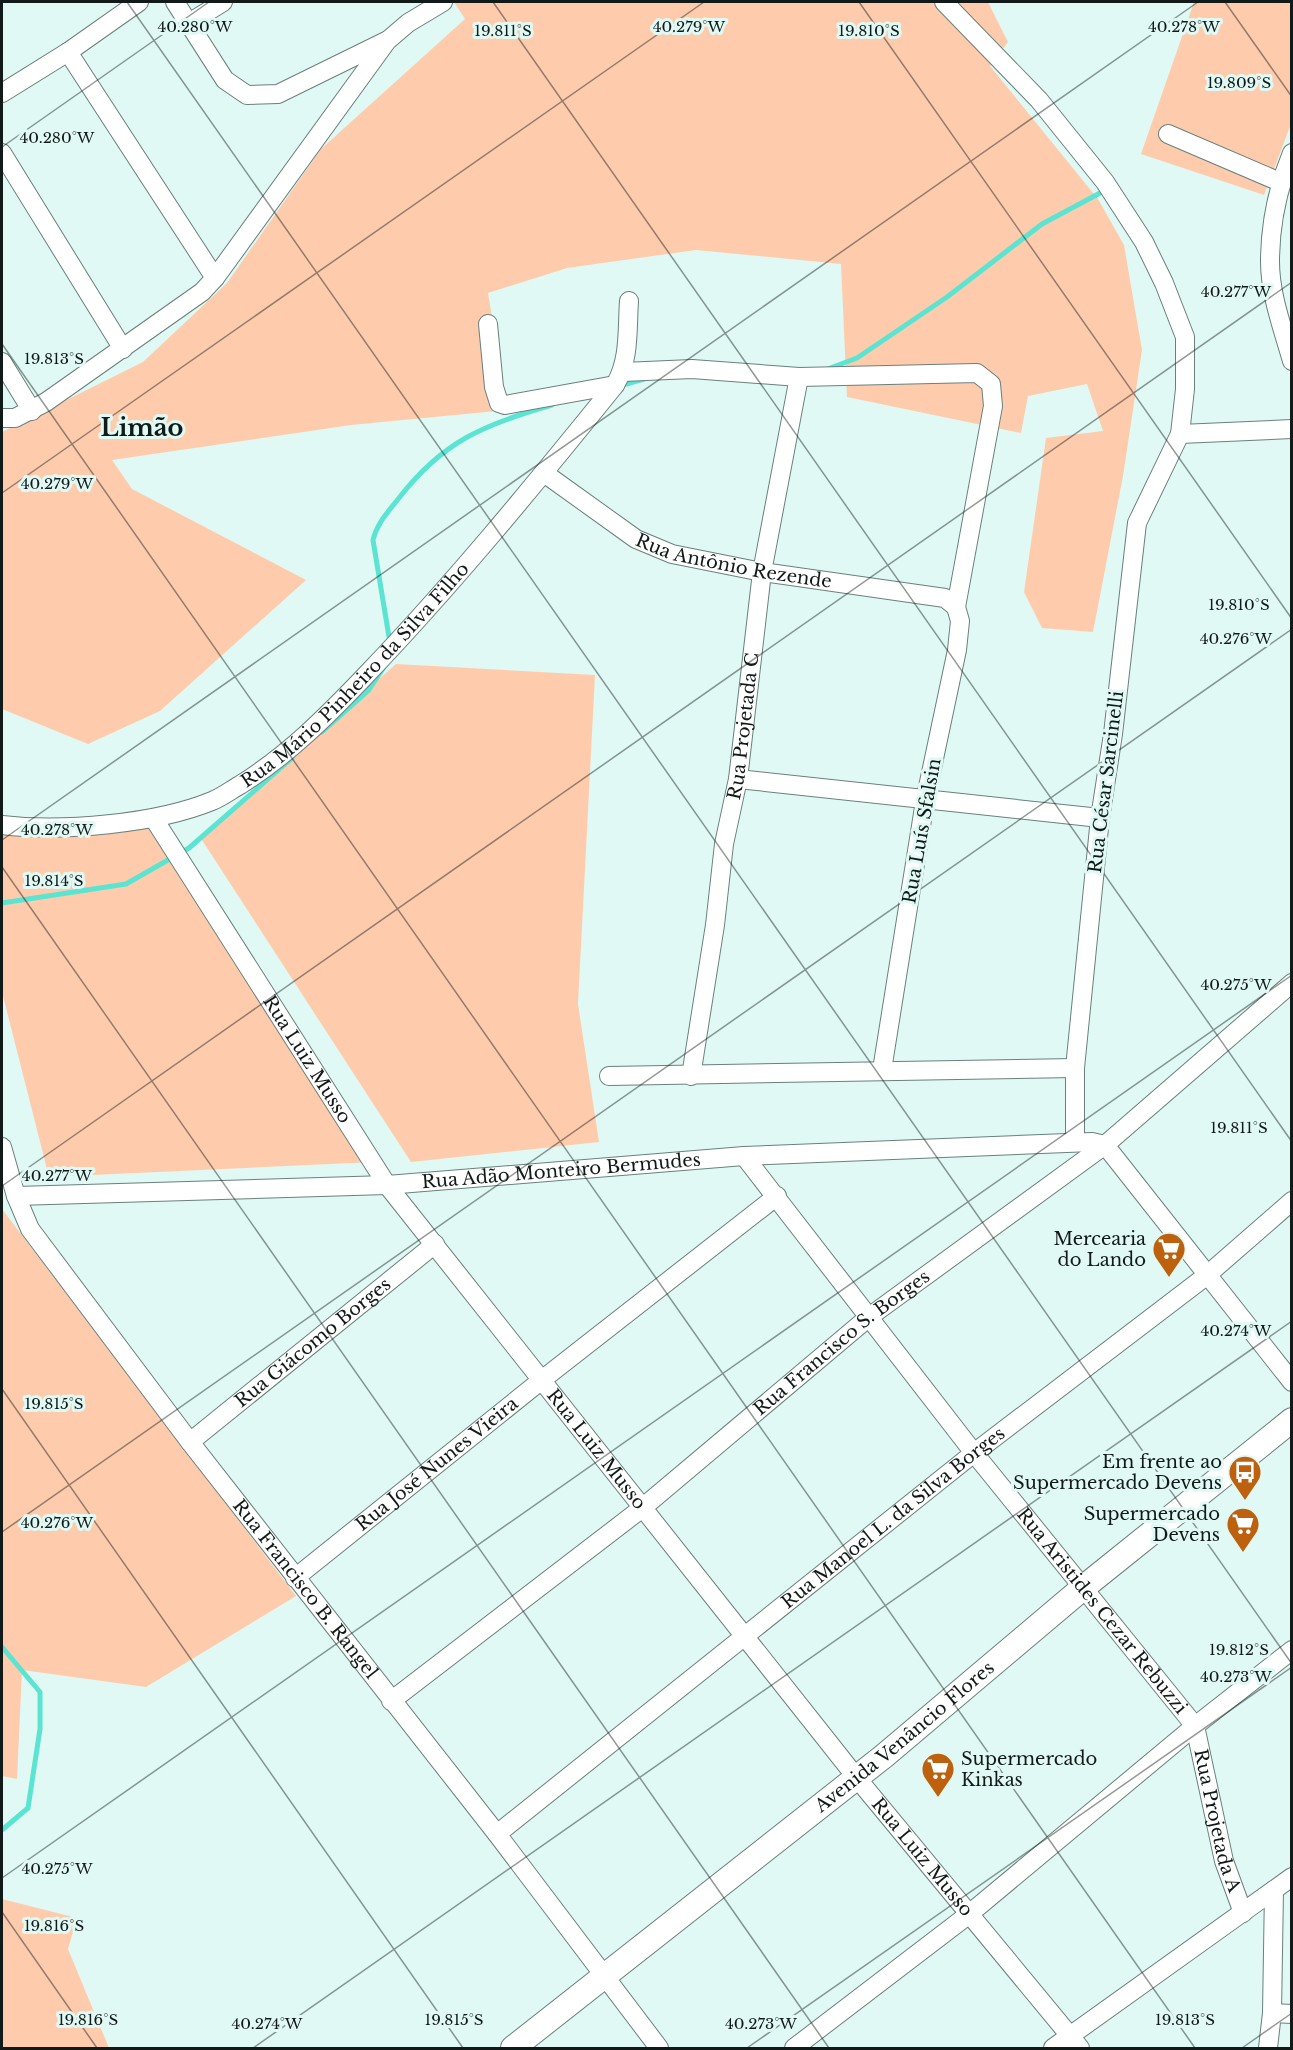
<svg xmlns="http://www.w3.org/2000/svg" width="1293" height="2050" viewBox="0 0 1293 2050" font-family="'Libre Baskerville',serif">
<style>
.green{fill:#feccac}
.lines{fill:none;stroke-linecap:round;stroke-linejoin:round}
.stream{stroke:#5be4d2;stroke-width:5}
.minor-casing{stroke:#69807c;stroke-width:20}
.major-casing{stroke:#69807c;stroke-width:26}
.minor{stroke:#fff;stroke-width:18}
.major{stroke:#fff;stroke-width:24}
.ticks{fill:none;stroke:#111a18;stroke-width:1.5;stroke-opacity:0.45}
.labels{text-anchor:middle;stroke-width:6;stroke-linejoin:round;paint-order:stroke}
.street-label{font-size:18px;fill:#111a18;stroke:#e0f9f4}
.poi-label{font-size:18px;fill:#111a18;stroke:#e0f9f4;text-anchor:end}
.district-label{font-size:24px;font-weight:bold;fill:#111a18;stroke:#e0f9f4}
.ticks-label{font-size:15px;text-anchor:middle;fill:#111a18;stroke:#e0f9f4;stroke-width:6;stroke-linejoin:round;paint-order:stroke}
</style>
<rect width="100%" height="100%" fill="#e0f9f4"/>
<path class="green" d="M 454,2 L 988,2 L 1008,42 L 990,66 L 1098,199 L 1124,245 L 1142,350 L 1123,476 L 1093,632 L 1042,628 L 1024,592 L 1046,438 L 1103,431 L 1087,384 L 1028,396 L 1021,433 L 847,397 L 841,264 L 696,250 L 567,268 L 488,293 L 507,410 L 351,425 L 112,460 L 132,489 L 306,580 L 160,711 L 88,744 L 2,709 L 2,432 L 143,362 L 227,283 L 321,149 L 465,19 Z
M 1194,2 L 1291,2 L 1291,124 L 1264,195 L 1141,154 Z
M 396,664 L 595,675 L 578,1004 L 599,1142 L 411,1162 L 200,837 Z
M 153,827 L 374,1162 L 49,1177 L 2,992 L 2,833 Z
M 2,1209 L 296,1596 L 146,1687 L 22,1670 L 17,1779 L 2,1776 Z
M 2,1899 L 77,1918 L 68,1949 L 109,2048 L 2,2048 Z"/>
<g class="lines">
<path class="stream" d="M 825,370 L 857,358 L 947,297 L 1042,224 L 1100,193
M 619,386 L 644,379
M 390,643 L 373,540 C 377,523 388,512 399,498 C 443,441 485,424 552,405
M 322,732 L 368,691 L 388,661
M 2,903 L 126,884 L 189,848 L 292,758
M 2,1647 L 40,1692 L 40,1729 L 28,1808 L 2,1830"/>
<defs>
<g id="minor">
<path d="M 175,2 L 225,80 L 247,95 L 278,94 L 386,41"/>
<path d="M 944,2 L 1039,100 L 1105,182 L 1144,242 L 1164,283 L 1185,337 L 1185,389 L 1180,434 L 1137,523 L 1113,734 L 1100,818 L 1075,1068 L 1075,1141"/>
<path d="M 189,23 L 223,2"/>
<path d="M 68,52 L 215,278"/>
<path d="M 2,93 L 68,52 L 139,2"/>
<path d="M 1168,134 L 1280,182"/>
<path d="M 2,153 L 123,349"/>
<path d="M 1292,153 C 1278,187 1270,225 1270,262 C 1270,295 1283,329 1292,361"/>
<path d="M 488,324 L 494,387 L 499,403 L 505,405 L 615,385"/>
<path d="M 2,362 L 32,411"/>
<path d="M 623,372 L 692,369 L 799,377 L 977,373 L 991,384 L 993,406 L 956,607"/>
<path d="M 2,418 L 15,418 L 46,402 L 202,292 L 215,278 L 387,41 L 408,23 L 443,2"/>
<path d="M 1180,434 L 1292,429"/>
<path id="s1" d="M 544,473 L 636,539 L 672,554 L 762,572 L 945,598 L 956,607 L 960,621 L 957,650 L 925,801 L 882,1070"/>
<path d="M 738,779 L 1100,818"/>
<path id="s2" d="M 154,819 L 387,1185 L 856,1777 L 1080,2048"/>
<path id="s3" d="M 2,825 C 62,832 156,824 212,801 C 222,797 231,790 240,785 C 288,755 327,716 366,675 C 454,583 535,484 615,385 C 630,360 627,329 629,301"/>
<path d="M 609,1076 L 1075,1068"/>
<path id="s4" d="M 691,1076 L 715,925 L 724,844 L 738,779 L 762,572 L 799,377"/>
<path id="s5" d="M 2,1147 L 16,1196 L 30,1229 L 190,1442 L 497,1834 L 659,2048"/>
<path id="s6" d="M 744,1156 L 974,1453 L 1195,1726 L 1224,1861 L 1243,1913"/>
<path id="s7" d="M 16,1196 L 387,1185 L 744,1156 L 1092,1142 L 1105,1145 L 1292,1382"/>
<path id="s8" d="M 190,1442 L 435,1244"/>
<path id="s9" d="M 295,1578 L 543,1379 L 777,1196"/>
<path id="s10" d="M 391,1701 L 641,1509 L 869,1317 L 1105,1145 L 1292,983"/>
<path id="s11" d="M 497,1834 L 974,1453 L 1206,1276 L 1292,1201"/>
<path d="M 1272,2013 L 1292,2014"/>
<path d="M 794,2048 L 968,1915 L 1195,1726 L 1292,1650"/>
<path d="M 1053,2048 L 1292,1877"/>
<path d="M 1268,2048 L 1272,2013 L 1274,1890"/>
</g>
<g id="major">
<path id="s12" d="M 513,2048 L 884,1756 L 1084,1587 L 1292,1420"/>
</g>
</defs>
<use href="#minor" class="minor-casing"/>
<use href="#major" class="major-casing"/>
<use href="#minor" class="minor"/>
<use href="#major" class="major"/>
</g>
<path class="ticks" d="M 127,2 L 1292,1664M 493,2 L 1292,1142M 859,2 L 1292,619M 1225,2 L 1292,97M 2,147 L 209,2M 2,344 L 1195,2048M 2,493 L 704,2M 2,840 L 1198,2M 2,867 L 829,2048M 2,1186 L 1292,282M 2,1389 L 463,2048M 2,1532 L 1292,629M 2,1878 L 1292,975M 2,1912 L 97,2048M 253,2048 L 1292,1321M 747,2048 L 1292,1667M 1242,2048 L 1292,2013"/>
<defs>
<symbol id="supermarket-pin" viewBox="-11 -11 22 30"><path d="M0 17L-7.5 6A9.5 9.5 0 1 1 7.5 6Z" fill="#bd610e" stroke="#e0f9f4"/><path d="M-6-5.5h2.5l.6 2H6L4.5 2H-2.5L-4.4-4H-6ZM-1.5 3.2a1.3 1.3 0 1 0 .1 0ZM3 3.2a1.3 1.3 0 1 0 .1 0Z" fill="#fff"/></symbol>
<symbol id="bus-pin" viewBox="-11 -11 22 30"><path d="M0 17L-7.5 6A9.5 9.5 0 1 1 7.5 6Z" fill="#bd610e" stroke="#e0f9f4"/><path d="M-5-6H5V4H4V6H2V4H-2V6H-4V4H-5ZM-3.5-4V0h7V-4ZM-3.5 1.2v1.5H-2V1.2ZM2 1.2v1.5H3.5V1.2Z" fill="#fff"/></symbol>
</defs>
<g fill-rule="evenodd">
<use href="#supermarket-pin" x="1150" y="1230" width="38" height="52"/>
<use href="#bus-pin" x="1226" y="1453" width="38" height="52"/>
<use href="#supermarket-pin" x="1224" y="1505" width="38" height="52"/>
<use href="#supermarket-pin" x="919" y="1750" width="38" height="52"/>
</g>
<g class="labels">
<g class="street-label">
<text dy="6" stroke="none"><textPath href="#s1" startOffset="214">Rua Antônio Rezende</textPath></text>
<text dy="6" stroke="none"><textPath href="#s3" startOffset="405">Rua Mário Pinheiro da Silva Filho</textPath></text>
<text dy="6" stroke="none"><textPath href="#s4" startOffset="354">Rua Projetada C</textPath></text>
<text transform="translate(1106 782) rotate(-83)" y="6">Rua César Sarcinelli</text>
<text transform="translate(922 831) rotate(-80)" y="6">Rua Luís Sfalsin</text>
<text dy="6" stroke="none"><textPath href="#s2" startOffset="285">Rua Luiz Musso</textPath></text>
<text dy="6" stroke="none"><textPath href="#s7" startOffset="546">Rua Adão Monteiro Bermudes</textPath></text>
<text dy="6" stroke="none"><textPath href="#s8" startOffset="158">Rua Giácomo Borges</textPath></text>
<text dy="6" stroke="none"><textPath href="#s10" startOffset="576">Rua Francisco S. Borges</textPath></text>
<text dy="6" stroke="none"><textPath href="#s2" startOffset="771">Rua Luiz Musso</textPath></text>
<text dy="6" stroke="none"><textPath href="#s9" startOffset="182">Rua José Nunes Vieira</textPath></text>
<text dy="6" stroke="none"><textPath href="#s11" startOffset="507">Rua Manoel L. da Silva Borges</textPath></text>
<text dy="6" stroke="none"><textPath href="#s5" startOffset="540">Rua Francisco B. Rangel</textPath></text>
<text dy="6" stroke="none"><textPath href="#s6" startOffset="579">Rua Aristides Cezar Rebuzzi</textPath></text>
<text dy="6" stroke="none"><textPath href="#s12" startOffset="500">Avenida Venâncio Flores</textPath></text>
<text dy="6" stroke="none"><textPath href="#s6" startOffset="824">Rua Projetada A</textPath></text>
<text dy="6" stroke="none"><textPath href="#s2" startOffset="1293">Rua Luiz Musso</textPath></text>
</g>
<g class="poi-label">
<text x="1146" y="1245">Mercearia<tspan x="1146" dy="21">do Lando</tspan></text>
<text x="1222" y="1468">Em frente ao<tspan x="1222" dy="21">Supermercado Devens</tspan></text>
<text x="1220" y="1520">Supermercado<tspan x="1220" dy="21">Devens</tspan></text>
<text x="961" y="1765" text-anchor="start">Supermercado<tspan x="961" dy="21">Kinkas</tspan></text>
</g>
<g class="district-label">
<text x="142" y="436">Limão</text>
</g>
</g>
<g class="ticks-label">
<text x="195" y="32">40.280°W</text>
<text x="689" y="32">40.279°W</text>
<text x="1184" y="32">40.278°W</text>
<text x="503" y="36">19.811°S</text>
<text x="869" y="36">19.810°S</text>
<text x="1239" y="88">19.809°S</text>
<text x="57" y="143">40.280°W</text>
<text x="1236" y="297">40.277°W</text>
<text x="54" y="364">19.813°S</text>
<text x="57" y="489">40.279°W</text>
<text x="1239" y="610">19.810°S</text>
<text x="1236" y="644">40.276°W</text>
<text x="57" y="835">40.278°W</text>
<text x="54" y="886">19.814°S</text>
<text x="1236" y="990">40.275°W</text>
<text x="1239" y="1133">19.811°S</text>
<text x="57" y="1181">40.277°W</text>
<text x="1236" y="1336">40.274°W</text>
<text x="54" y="1409">19.815°S</text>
<text x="57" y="1528">40.276°W</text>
<text x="1239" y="1655">19.812°S</text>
<text x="1236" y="1682">40.273°W</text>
<text x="57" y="1874">40.275°W</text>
<text x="54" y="1931">19.816°S</text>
<text x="88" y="2025">19.816°S</text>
<text x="454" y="2025">19.815°S</text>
<text x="1185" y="2025">19.813°S</text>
<text x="267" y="2029">40.274°W</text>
<text x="761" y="2029">40.273°W</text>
</g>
<rect width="1293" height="2050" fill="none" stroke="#111a18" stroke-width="6"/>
</svg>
